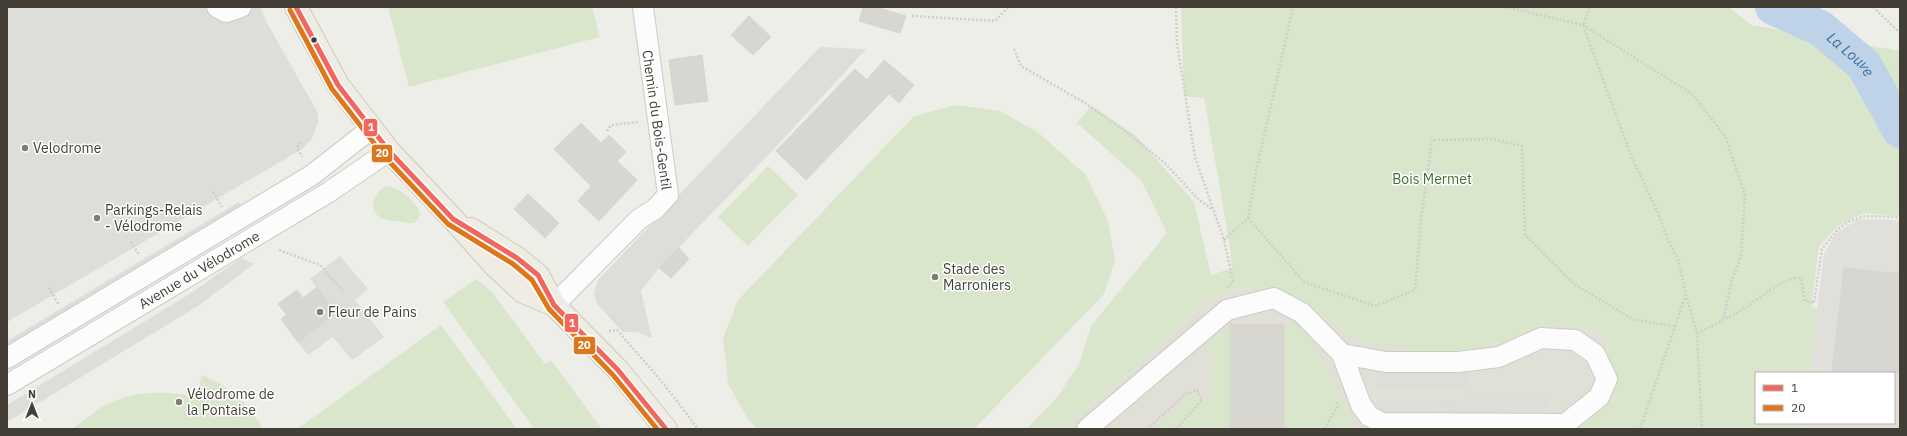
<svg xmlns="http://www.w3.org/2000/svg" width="1907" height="436" viewBox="0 0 1907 436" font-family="'IBM Plex Sans',sans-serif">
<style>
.residential{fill:#e1e0d7}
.industrial{fill:#e1dfda}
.green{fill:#d9e6cc}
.parking{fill:#ddddd9}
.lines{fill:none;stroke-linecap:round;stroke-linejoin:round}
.river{stroke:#bed3e8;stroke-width:36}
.building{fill:#d8d6d1;stroke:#d6d5cf}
.minor-casing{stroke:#cccbc7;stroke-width:22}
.major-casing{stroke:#cecab9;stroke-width:24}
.path{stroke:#cfcecb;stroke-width:2.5;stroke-dasharray:2 2;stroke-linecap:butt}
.minor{stroke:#fcfcfc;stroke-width:20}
.major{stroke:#efece4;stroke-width:22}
.bus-1-casing{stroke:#fff;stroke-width:8}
.bus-2-casing{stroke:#fff;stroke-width:8}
.bus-1{stroke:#f2665e;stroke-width:5}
.bus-2{stroke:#de761c;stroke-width:5}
.bus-dot{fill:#433f36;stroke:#fff;stroke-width:1.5}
.poi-dot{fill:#7f7c75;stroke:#fff;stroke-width:1.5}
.labels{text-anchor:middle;stroke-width:3;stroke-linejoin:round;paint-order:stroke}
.street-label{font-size:14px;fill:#433f36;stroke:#fff}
.poi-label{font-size:14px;fill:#433f36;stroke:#fff;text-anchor:start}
.park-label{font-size:14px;fill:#426d31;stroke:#fff}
.water-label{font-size:15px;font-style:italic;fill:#3d6ea1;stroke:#fff}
.line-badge{stroke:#fff;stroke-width:1.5}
.badge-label{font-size:11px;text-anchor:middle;font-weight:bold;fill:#fff}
</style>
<rect width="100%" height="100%" fill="#eeeee9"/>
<path class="residential" d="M 1256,288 L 1290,293 L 1326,320 L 1362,341 L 1476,350 L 1558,323 L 1605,335 L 1615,398 L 1576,429 L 1062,429 L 1133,371 L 1206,301 L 1232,290 Z"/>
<path class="industrial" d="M 1879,219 L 1900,221 L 1900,429 L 1801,429 L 1802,423 L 1894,423 L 1894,373 L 1809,373 L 1824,254 L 1835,234 L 1857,220 Z"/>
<path class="green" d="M 388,7 L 592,7 L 600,37 L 409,87 Z
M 1181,7 L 1729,7 L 1751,25 L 1900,51 L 1900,216 L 1864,213 L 1838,226 L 1819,246 L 1812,302 L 1812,307 L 1817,309 L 1811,373 L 1756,373 L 1756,423 L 1803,423 L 1801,429 L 1576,429 L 1615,398 L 1605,335 L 1558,323 L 1476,350 L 1418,352 L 1362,341 L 1326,320 L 1290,293 L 1256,288 L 1232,290 L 1206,301 L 1133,371 L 1062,429 L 1026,429 L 1058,396 L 1079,364 L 1091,326 L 1167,233 L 1141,180 L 1077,123 L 1091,106 L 1135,135 L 1194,202 L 1211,275 L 1232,268 L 1229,241 L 1204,98 L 1184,96 Z
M 956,105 L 1000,111 L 1039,133 L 1086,175 L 1108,221 L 1115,260 L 1104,294 L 974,429 L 758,429 L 749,421 L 728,384 L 723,338 L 738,300 L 914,116 Z
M 768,166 L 798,195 L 748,246 L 718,217 Z
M 387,186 C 398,186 420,204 420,215 L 417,221 C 412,224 408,223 402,222 C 396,221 389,221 383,219 C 366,211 373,191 387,186 Z
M 476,279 L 492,292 L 545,364 L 551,360 L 602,429 L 534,429 L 443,302 Z
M 1230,324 L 1300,325 L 1330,374 L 1351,416 L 1351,429 L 1154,429 L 1195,394 L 1212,398 L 1214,353 L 1206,343 Z
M 441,325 L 517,429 L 297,429 Z
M 202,375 C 231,388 247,401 263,429 L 72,429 C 82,422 92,413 102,407 C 130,391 165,390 196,397 Z"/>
<path class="parking" d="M 7,7 L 260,7 L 267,23 L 318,113 L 318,122 L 312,139 L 302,149 L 7,322 Z
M 820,47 L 866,49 L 773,150 L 659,268 L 641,291 L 652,338 L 637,332 L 623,332 L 597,304 L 594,294 L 598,280 Z
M 239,202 L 243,209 L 7,350 L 7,341 Z
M 340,256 L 368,289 L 355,300 L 384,337 L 352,360 L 333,337 L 308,355 L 298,342 L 336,313 L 310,279 Z
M 241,258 L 254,264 L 198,306 L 7,422 L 7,405 L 188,295 Z
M 1468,368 L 1469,387 L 1376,388 L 1376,369 Z
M 1548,399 L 1548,414 L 1376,416 L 1375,401 Z"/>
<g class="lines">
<path class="river" id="s1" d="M 1773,7 L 1820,28 L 1864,65 L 1900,130"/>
</g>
<path class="building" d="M 863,7 L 876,7 L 906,16 L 900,33 L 859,21 Z
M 749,16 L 771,37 L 753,55 L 731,35 Z
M 702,55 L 708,101 L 675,105 L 669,60 Z
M 884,60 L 914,85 L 899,103 L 889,94 L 806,180 L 776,151 L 855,69 L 867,80 Z
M 581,123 L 601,143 L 609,135 L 626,152 L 617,161 L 637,180 L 599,221 L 578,201 L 591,186 L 554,149 Z
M 528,194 L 559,223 L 545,238 L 514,209 Z
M 679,248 L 689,259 L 671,278 L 659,268 Z
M 1844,268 L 1900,274 L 1900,373 L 1832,373 Z
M 317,287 L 336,313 L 298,342 L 281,319 L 287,315 L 278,304 L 297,290 L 303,298 Z
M 1230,324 L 1284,324 L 1284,429 L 1230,429 Z"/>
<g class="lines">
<defs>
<g id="minor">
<path d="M 217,7 L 226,12 L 241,7"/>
<path d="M 554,305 L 639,219 L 655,209 L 668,195 L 643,7"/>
<path d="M 7,358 L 312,175 L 372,128"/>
<path id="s2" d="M 7,385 L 329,192 L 389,151"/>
<path d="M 1087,429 L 1227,310 L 1274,298 L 1302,313 L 1342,354 L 1361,405 L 1369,416 L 1382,423 L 1565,424 L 1599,397 L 1607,379 L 1595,354 L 1575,340 L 1541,338 L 1499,357 L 1458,362 L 1386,362 L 1342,354"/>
</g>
<path id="major" d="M 296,7 L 338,85 L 389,151 L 453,219 L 495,266 L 523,292 L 554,305
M 471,229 L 517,258 L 538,275 L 554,305 L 618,370 L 666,429"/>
</defs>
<use href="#minor" class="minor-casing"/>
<use href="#major" class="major-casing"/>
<path class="path" d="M 1176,7 L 1177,43 L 1195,157 L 1224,240 L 1233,281 L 1227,289
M 1505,7 L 1583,25 L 1692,94 L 1725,136 L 1745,195 L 1741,256 L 1732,280 L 1723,320
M 1590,7 L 1583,25 L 1630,153 L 1658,213 L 1668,240 L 1679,262 L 1686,296 L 1697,333 L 1702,429
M 1873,7 L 1900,33
M 912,16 L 995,21 L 1008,7
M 1014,49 L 1021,66 L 1085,103 L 1120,127 L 1165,163 L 1197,198 L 1213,210
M 607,131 L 611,125 L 638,122
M 300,142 L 297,148 L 302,157
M 213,192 L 222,207
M 1248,218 L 1304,282 L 1375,306 L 1415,290 L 1421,220 L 1432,140 L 1493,139 L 1522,146 L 1525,235 L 1574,284 L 1634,320 L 1675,326
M 1224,240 L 1248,218 L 1256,172 L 1293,7
M 131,242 L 139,255
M 279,250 L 320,265 L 343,292
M 49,288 L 59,305
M 609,331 L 617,330 L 663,383 L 698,429
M 1697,333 C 1712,326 1727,318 1742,310 C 1758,300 1782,277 1801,278 L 1805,301 L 1814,303 L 1822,249 L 1838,229 L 1850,221 L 1865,216 L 1896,217 L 1900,216
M 1147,429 L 1186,394 L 1197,390 L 1202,400 L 1176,429
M 1325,429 L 1337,407 L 1337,402
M 1640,429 L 1685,297"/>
<use href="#minor" class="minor"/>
<use href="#major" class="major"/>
<defs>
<path id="bus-1" d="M 296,7 L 338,85 L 389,151 L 453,219 L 517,258 L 538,275 L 554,305 L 618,370 L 666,429"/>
<path id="bus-2" d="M 290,10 L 332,89 L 384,156 L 448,224 L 513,264 L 532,280 L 549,309 L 613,375 L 657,429"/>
</defs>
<use href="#bus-1" class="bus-1-casing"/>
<use href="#bus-2" class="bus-2-casing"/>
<use href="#bus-1" class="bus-1"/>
<use href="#bus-2" class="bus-2"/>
</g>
<circle class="bus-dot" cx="314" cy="40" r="3.5"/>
<g class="poi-dot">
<circle cx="25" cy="148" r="4"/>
<circle cx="97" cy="218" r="4"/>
<circle cx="935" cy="277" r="4"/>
<circle cx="320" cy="312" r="4"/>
<circle cx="179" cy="402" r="4"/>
</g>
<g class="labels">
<g class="street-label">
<text transform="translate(657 120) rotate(82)" y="5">Chemin du Bois-Gentil</text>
<text dy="5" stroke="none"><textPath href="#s2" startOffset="224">Avenue du Vélodrome</textPath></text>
</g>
<g class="poi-label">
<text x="33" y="153">Velodrome</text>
<text x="105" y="215">Parkings-Relais<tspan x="105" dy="16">- Vélodrome</tspan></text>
<text x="943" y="274">Stade des<tspan x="943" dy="16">Marroniers</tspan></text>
<text x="328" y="317">Fleur de Pains</text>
<text x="187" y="399">Vélodrome de<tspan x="187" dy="16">la Pontaise</tspan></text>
</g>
<g class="park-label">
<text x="1432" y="184">Bois Mermet</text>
</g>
<g class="water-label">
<text dy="5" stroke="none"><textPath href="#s1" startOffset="92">La Louve</textPath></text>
</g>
</g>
<g class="line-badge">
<rect x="363" y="118" width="15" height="19" rx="4" fill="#f2665e"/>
<rect x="371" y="144" width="22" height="19" rx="4" fill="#de761c"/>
<rect x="564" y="313" width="15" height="20" rx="4" fill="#f2665e"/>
<rect x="573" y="336" width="23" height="19" rx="4" fill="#de761c"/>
</g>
<g class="badge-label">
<text x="371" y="131">1</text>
<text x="382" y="157">20</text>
<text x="572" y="327">1</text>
<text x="584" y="349">20</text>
</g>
<rect width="1907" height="436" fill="none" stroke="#433f36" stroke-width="16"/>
<rect x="1755" y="372" width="140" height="52" fill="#ffffff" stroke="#b4b2af"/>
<rect x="1763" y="385" width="20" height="6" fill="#f2665e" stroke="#b4b2af"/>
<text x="1791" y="392" font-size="12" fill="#433f36">1</text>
<rect x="1763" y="405" width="20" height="6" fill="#de761c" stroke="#b4b2af"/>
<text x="1791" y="412" font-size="12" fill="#433f36">20</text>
<g transform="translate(32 404)" stroke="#ffffff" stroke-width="3" paint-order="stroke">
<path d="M0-3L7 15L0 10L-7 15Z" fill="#433f36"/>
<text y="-6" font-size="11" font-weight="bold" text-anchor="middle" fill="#433f36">N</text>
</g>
</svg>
